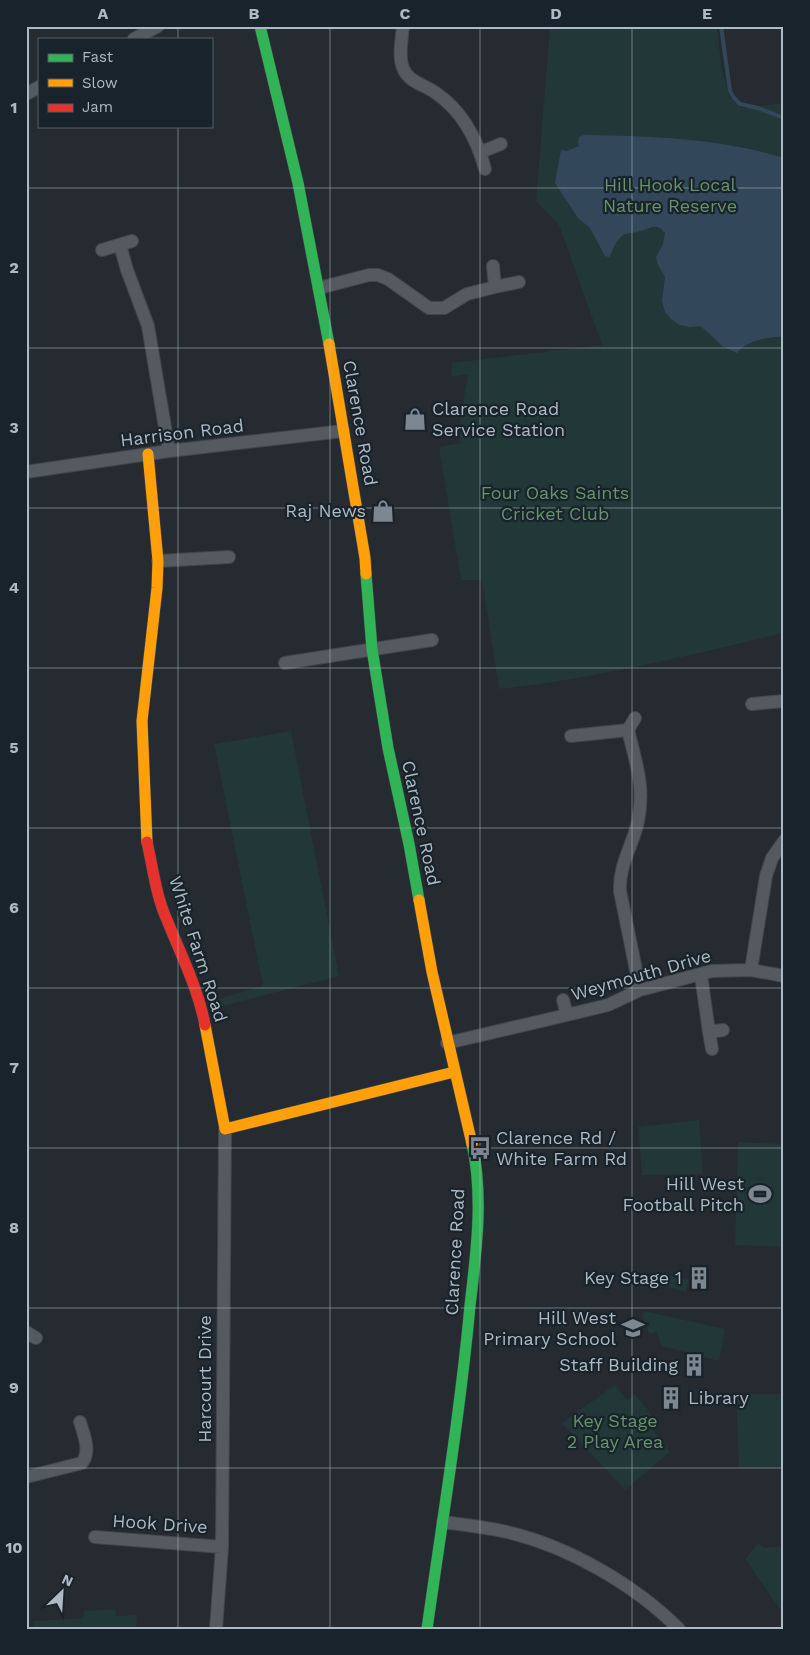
<svg xmlns="http://www.w3.org/2000/svg" width="810" height="1655" viewBox="0 0 810 1655" font-family="'Work Sans',sans-serif">
<style>
.green{fill:#223737}
.water{fill:#32485a}
.lines{fill:none;stroke-linecap:round;stroke-linejoin:round}
.stream{stroke:#32485a;stroke-width:4}
.street-casing{stroke:#42474c;stroke-width:14}
.fast-casing{stroke:#42474c;stroke-width:12}
.slow-casing{stroke:#42474c;stroke-width:12}
.jam-casing{stroke:#42474c;stroke-width:12}
.street{stroke:#545a60;stroke-width:12}
.fast{stroke:#30b455;stroke-width:11}
.slow{stroke:#ff9f0a;stroke-width:11}
.jam{stroke:#e5322d;stroke-width:11}
.grid{fill:none;stroke:#adb9c4;stroke-width:1;stroke-opacity:0.55}
.labels{text-anchor:middle;stroke-width:4.5;stroke-linejoin:round;paint-order:stroke}
.park-label{font-size:18px;fill:#659469;stroke:#19232b}
.poi-label{font-size:18px;fill:#adb9c4;stroke:#19232b;text-anchor:end}
.street-label{font-size:18px;fill:#adb9c4;stroke:#19232b}
.neatline{fill:none;stroke:#adb9c4;stroke-width:2}
.grid-label{font-size:16px;text-anchor:middle;font-weight:bold;fill:#adb9c4}
</style>
<rect width="100%" height="100%" fill="#252b31"/>
<path class="green" d="M 550,26 L 717,26 L 722,71 L 730,98 L 742,108 L 784,103 L 784,633 C 690,655 595,679 499,689 L 482,580 L 461,580 L 439,447 L 460,443 L 461,414 L 468,374 L 451,377 L 452,363 L 602,345 L 559,225 L 536,201 Z
M 291,731 L 339,976 L 211,1009 L 208,1002 L 263,986 L 214,744 Z
M 699,1120 L 703,1174 L 642,1175 L 638,1127 Z
M 738,1142 L 784,1144 L 784,1247 L 735,1245 Z
M 670,1276 L 689,1280 L 686,1292 L 668,1287 Z
M 644,1311 L 725,1329 L 719,1361 L 662,1346 L 656,1332 L 649,1334 L 642,1316 Z
M 615,1385 L 627,1400 L 635,1394 L 656,1421 L 649,1426 L 670,1452 L 625,1490 L 562,1423 Z
M 736,1394 L 781,1394 L 782,1468 L 739,1468 Z
M 758,1543 L 764,1548 L 784,1546 L 784,1615 L 745,1559 Z
M 115,1609 L 116,1616 L 137,1615 L 136,1629 L 34,1629 L 33,1621 L 83,1618 L 84,1611 Z"/>
<path class="water" d="M 584,135 C 650,136 719,138 784,158 L 784,336 C 768,338 748,339 737,353 L 722,346 L 710,334 L 700,326 L 690,327 L 680,325 L 672,320 L 665,312 L 662,301 L 665,277 L 658,265 L 656,257 L 663,244 L 665,233 C 657,222 651,228 640,231 C 632,234 625,231 619,239 C 614,244 613,251 609,257 L 605,256 L 590,228 L 578,218 L 555,183 L 561,150 L 567,151 L 579,146 L 578,142 L 579,137 Z"/>
<g class="lines">
<path class="stream" d="M 721,26 L 730,91 L 734,98 L 740,104 L 758,108 L 784,118"/>
<defs>
<path id="street" d="M 403,26 C 402,39 398,56 403,68 C 408,82 425,85 436,93 C 462,111 477,139 485,169
M 134,39 L 158,26
M 26,94 L 39,87
M 481,152 L 501,144
M 120,245 L 127,270 L 148,326 L 169,451
M 102,250 L 132,241
M 495,287 L 519,282
M 319,288 L 369,275 L 378,275 L 388,279 L 429,308 L 444,308 L 467,294 L 495,287 L 493,266
M 26,472 L 169,451 L 343,431
M 158,561 L 229,557
M 285,663 L 432,640
M 752,704 L 784,701
M 628,730 C 636,763 645,787 638,821 C 633,846 619,863 620,891 L 640,990
M 571,736 L 628,730 L 635,718
M 751,970 L 766,876 L 772,858 L 784,841
M 701,975 L 709,1032
M 567,1015 L 608,1005 L 640,990 L 712,971 L 751,970 L 784,976
M 447,1043 L 567,1015 L 563,1000
M 712,1049 L 709,1032 L 723,1030
M 26,1332 L 36,1338
M 26,1477 L 82,1463 C 91,1451 84,1435 80,1422
M 443,1522 C 464,1525 486,1527 507,1532 C 568,1546 635,1585 679,1629
M 95,1537 L 222,1547
M 216,1629 L 222,1547 L 225,1129"/>
<path id="fast" d="M 260,26 L 298,183 L 329,344
M 366,574 L 372,649 L 388,748 L 409,844 L 419,900
M 427,1629 C 442,1522 460,1414 470,1306 C 476,1253 484,1197 472,1144"/>
<path id="slow" d="M 329,344 L 365,558 L 366,574
M 147,842 L 142,721 L 157,588 L 158,561 L 148,454
M 419,900 L 432,972 L 472,1144
M 205,1025 L 225,1129 L 454,1072"/>
<path id="jam" d="M 147,842 C 153,868 156,896 167,920 C 181,955 198,988 205,1025"/>
</defs>
<use href="#street" class="street-casing"/>
<use href="#fast" class="fast-casing"/>
<use href="#slow" class="slow-casing"/>
<use href="#jam" class="jam-casing"/>
<use href="#street" class="street"/>
<use href="#fast" class="fast"/>
<use href="#slow" class="slow"/>
<use href="#jam" class="jam"/>
</g>
<path class="grid" d="M 178,26 L 178,39M 330,26 L 330,1629M 480,26 L 480,1629M 632,26 L 632,1629M 178,126 L 178,1629M 26,188 L 784,188M 26,348 L 784,348M 26,508 L 784,508M 26,668 L 784,668M 26,828 L 784,828M 26,988 L 784,988M 26,1148 L 784,1148M 26,1308 L 784,1308M 26,1468 L 784,1468"/>
<defs>
<symbol id="shop-bare" viewBox="-9 -9 18 18"><path d="M-5-2.5h2.3a2.7 3.5 0 0 1 5.4 0H5L5.5 6h-11ZM-1.5-2.5h3a1.5 2.3 0 0 0-3 0Z" fill="#7d8791" stroke="#19232b" stroke-width="2.5" paint-order="stroke"/></symbol>
<symbol id="bus-bare" viewBox="-9 -9 18 18"><path d="M-5-6H5V4H4V6H2V4H-2V6H-4V4H-5ZM-3.5-4V0h7V-4ZM-3.5 1.2v1.5H-2V1.2ZM2 1.2v1.5H3.5V1.2Z" fill="#7d8791" stroke="#19232b" stroke-width="2.5" paint-order="stroke"/></symbol>
<symbol id="stadium-bare" viewBox="-9 -9 18 18"><path d="M0-5a6.5 5 0 1 0 0 10a6.5 5 0 1 0 0-10ZM-3.5-1.8h7v3.6h-7Z" fill="#7d8791" stroke="#19232b" stroke-width="2.5" paint-order="stroke"/></symbol>
<symbol id="building-bare" viewBox="-9 -9 18 18"><path d="M-4-6H4V6H1V3H-1V6H-4ZM-2.5-4.3h1.7v1.8h-1.7ZM.8-4.3h1.7v1.8H.8ZM-2.5-1h1.7V.8h-1.7ZM.8-1h1.7V.8H.8Z" fill="#7d8791" stroke="#19232b" stroke-width="2.5" paint-order="stroke"/></symbol>
<symbol id="school-bare" viewBox="-9 -9 18 18"><path d="M0-5L7-2L0 1L-7-2ZM-4 1L0 2.5L4 1V4Q0 6-4 4Z" fill="#7d8791" stroke="#19232b" stroke-width="2.5" paint-order="stroke"/></symbol>
</defs>
<g fill-rule="evenodd">
<use href="#shop-bare" x="399" y="403" width="32" height="32"/>
<use href="#shop-bare" x="367" y="495" width="32" height="32"/>
<use href="#bus-bare" x="464" y="1132" width="32" height="32"/>
<use href="#stadium-bare" x="744" y="1178" width="32" height="32"/>
<use href="#building-bare" x="683" y="1262" width="32" height="32"/>
<use href="#school-bare" x="617" y="1312" width="32" height="32"/>
<use href="#building-bare" x="678" y="1349" width="32" height="32"/>
<use href="#building-bare" x="655" y="1382" width="32" height="32"/>
</g>
<g class="labels">
<g class="park-label">
<text x="670" y="191">Hill Hook Local<tspan x="670" dy="21">Nature Reserve</tspan></text>
<text x="555" y="499">Four Oaks Saints<tspan x="555" dy="21">Cricket Club</tspan></text>
<text x="615" y="1427">Key Stage<tspan x="615" dy="21">2 Play Area</tspan></text>
</g>
<g class="poi-label">
<text x="432" y="415" text-anchor="start">Clarence Road<tspan x="432" dy="21">Service Station</tspan></text>
<text x="366" y="517">Raj News</text>
<text x="496" y="1144" text-anchor="start">Clarence Rd /<tspan x="496" dy="21">White Farm Rd</tspan></text>
<text x="744" y="1190">Hill West<tspan x="744" dy="21">Football Pitch</tspan></text>
<text x="682" y="1284">Key Stage 1</text>
<text x="616" y="1324">Hill West<tspan x="616" dy="21">Primary School</tspan></text>
<text x="678" y="1371">Staff Building</text>
<text x="688" y="1404" text-anchor="start">Library</text>
</g>
<g class="street-label">
<text transform="translate(360 423) rotate(80)" y="6">Clarence Road</text>
<text transform="translate(182 433) rotate(-7)" y="6">Harrison Road</text>
<text transform="translate(421 823) rotate(78)" y="6">Clarence Road</text>
<text transform="translate(198 949) rotate(72)" y="6">White Farm Road</text>
<text transform="translate(641 975) rotate(-16)" y="6">Weymouth Drive</text>
<text transform="translate(455 1252) rotate(-87)" y="6">Clarence Road</text>
<text transform="translate(205 1379) rotate(-90)" y="6">Harcourt Drive</text>
<text transform="translate(160 1524) rotate(4)" y="6">Hook Drive</text>
</g>
</g>
<rect width="810" height="1655" fill="none" stroke="#19232b" stroke-width="55"/>
<rect x="38" y="38" width="175" height="90" fill="#19232b" stroke="#545f68"/>
<rect x="48" y="54" width="25" height="8" fill="#30b455" stroke="#545f68"/>
<text x="82" y="62" font-size="15" fill="#adb9c4">Fast</text>
<rect x="48" y="79" width="25" height="8" fill="#ff9f0a" stroke="#545f68"/>
<text x="82" y="88" font-size="15" fill="#adb9c4">Slow</text>
<rect x="48" y="104" width="25" height="8" fill="#e5322d" stroke="#545f68"/>
<text x="82" y="112" font-size="15" fill="#adb9c4">Jam</text>
<g transform="translate(62 1592) rotate(25)" stroke="#19232b" stroke-width="4" paint-order="stroke">
<path d="M0-4L9 19L0 12L-9 19Z" fill="#adb9c4"/>
<text y="-8" font-size="14" font-weight="bold" text-anchor="middle" fill="#adb9c4">N</text>
</g>
<rect x="28" y="28" width="754" height="1600" class="neatline"/>
<g class="grid-label">
<text x="103" y="19">A</text>
<text x="254" y="19">B</text>
<text x="405" y="19">C</text>
<text x="556" y="19">D</text>
<text x="707" y="19">E</text>
<text x="14" y="113">1</text>
<text x="14" y="273">2</text>
<text x="14" y="433">3</text>
<text x="14" y="593">4</text>
<text x="14" y="753">5</text>
<text x="14" y="913">6</text>
<text x="14" y="1073">7</text>
<text x="14" y="1233">8</text>
<text x="14" y="1393">9</text>
<text x="14" y="1553">10</text>
</g>
</svg>
